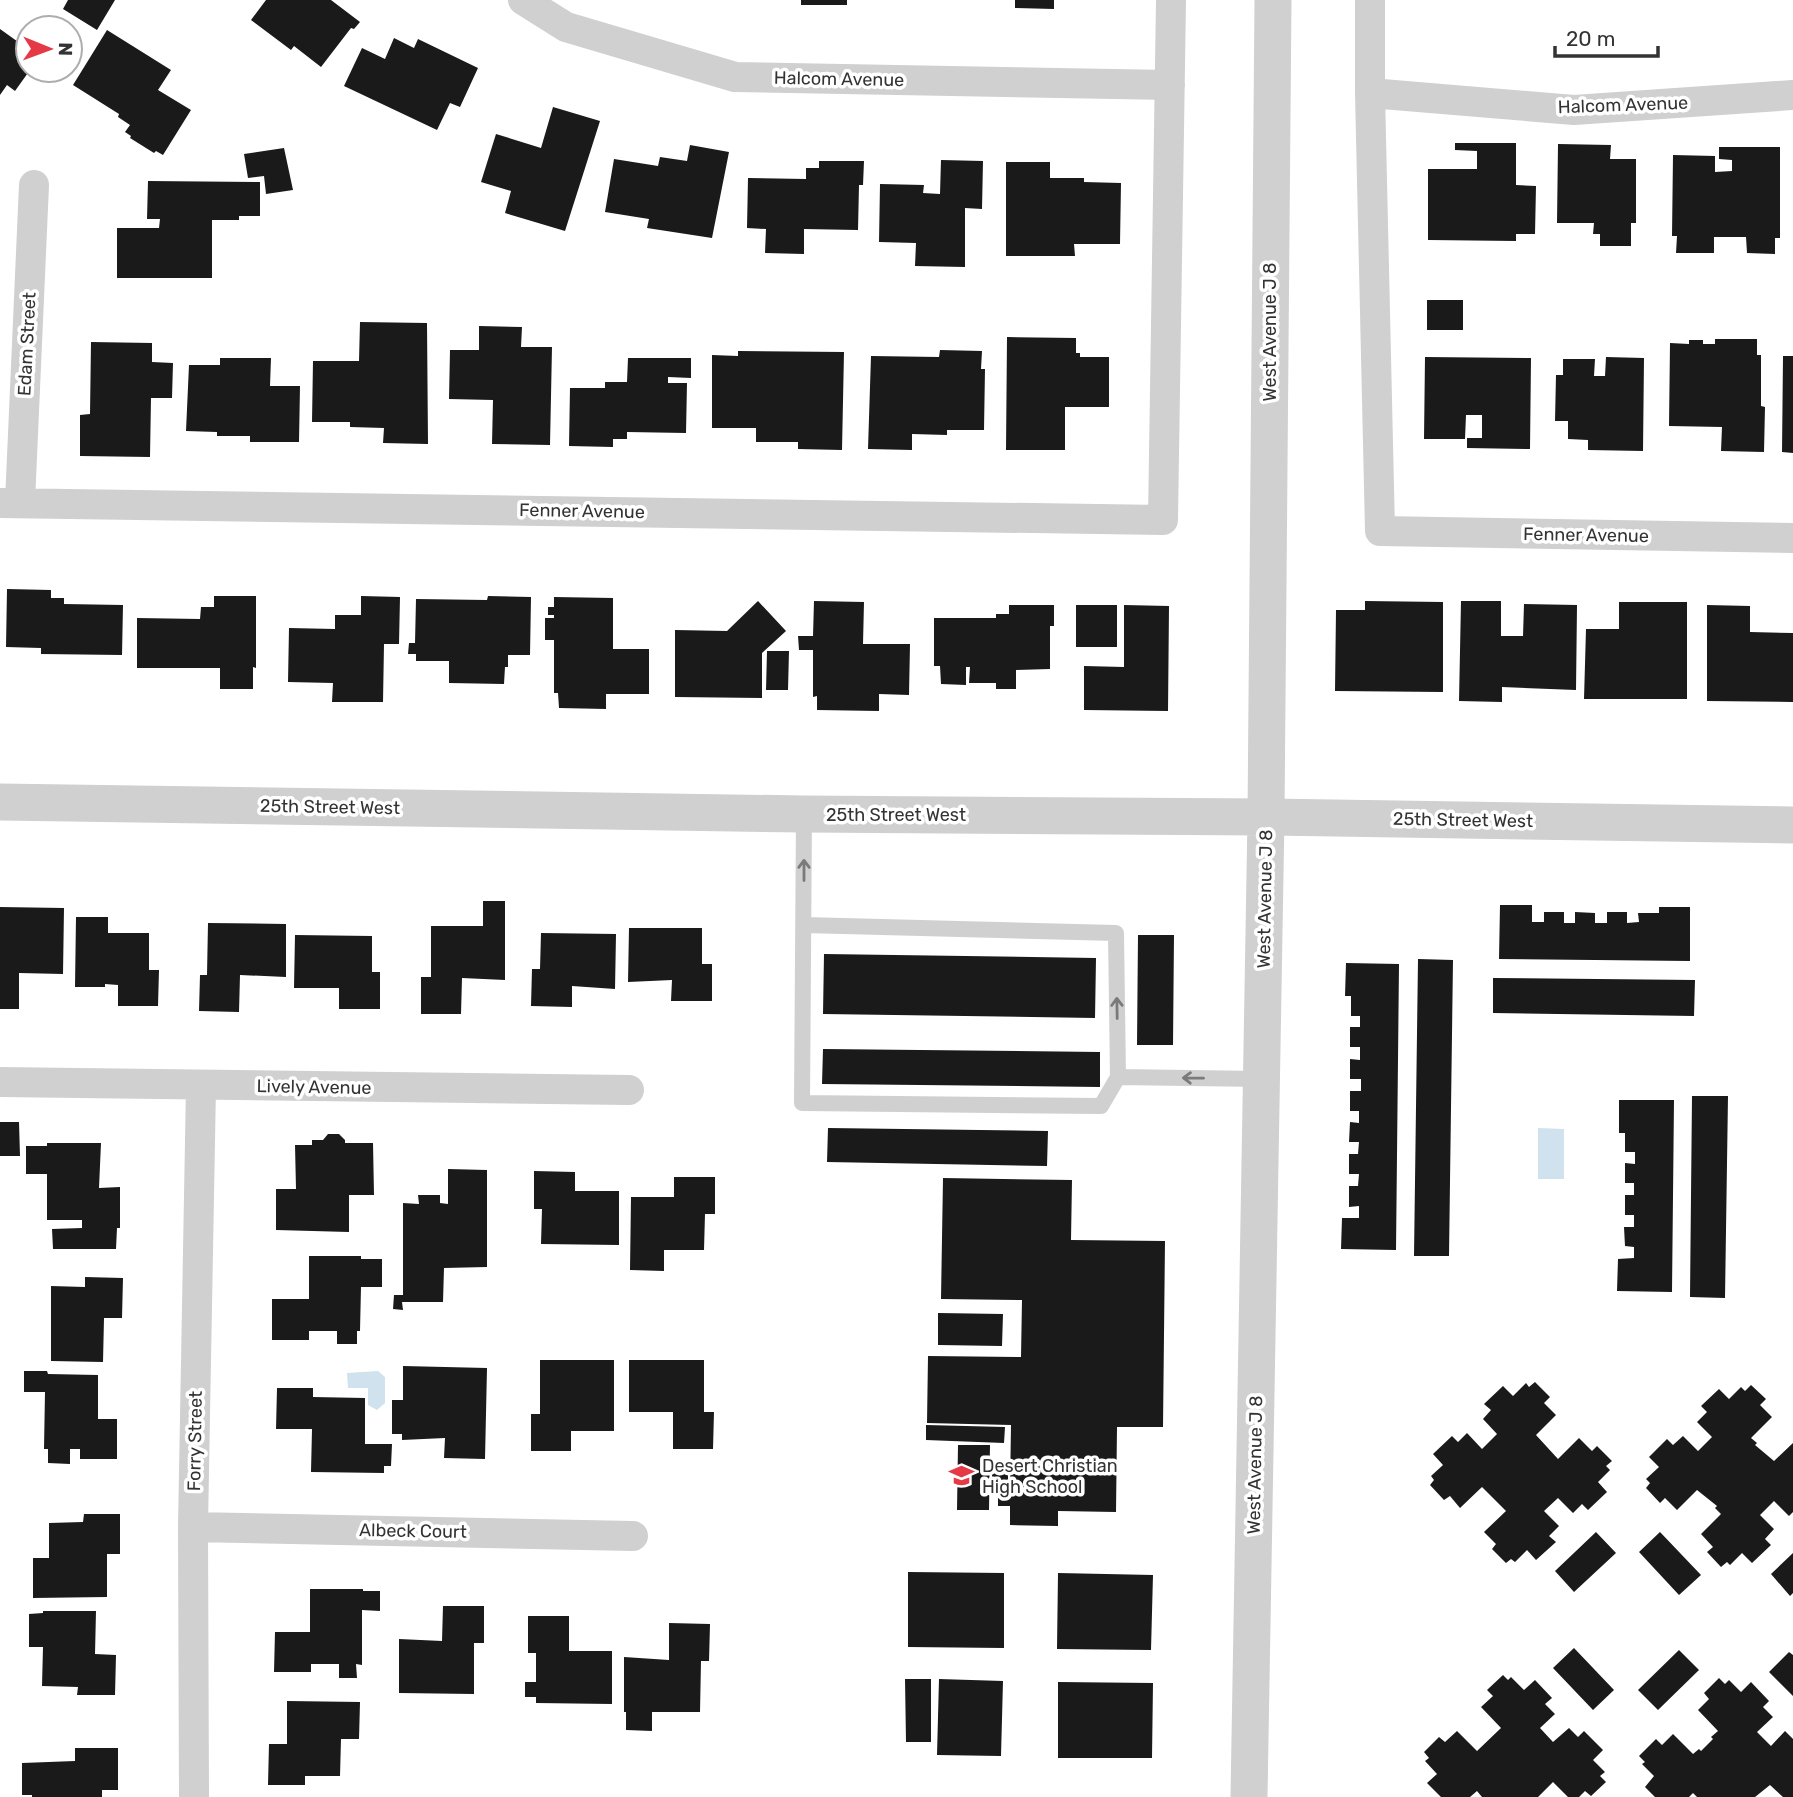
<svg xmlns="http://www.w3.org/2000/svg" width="1793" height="1797" viewBox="0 0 1793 1797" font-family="Rubik,sans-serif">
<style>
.water{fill:#cfe2ee}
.building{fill:#1a1a1a}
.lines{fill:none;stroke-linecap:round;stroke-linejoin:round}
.service{stroke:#d0d0d0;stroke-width:16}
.minor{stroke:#d0d0d0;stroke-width:30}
.tertiary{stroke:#d0d0d0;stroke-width:37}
.oneway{stroke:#7a7a7a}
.labels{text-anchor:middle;stroke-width:7;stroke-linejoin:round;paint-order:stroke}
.street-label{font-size:18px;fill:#333;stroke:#fff}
.poi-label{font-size:18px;fill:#333;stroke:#fff;text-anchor:start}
</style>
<rect width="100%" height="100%" fill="#fff"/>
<path class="water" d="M 1538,1128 L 1564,1129 L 1564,1179 L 1538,1179 Z
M 378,1371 L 385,1377 L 385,1403 L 377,1410 L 368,1405 L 368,1388 L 348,1388 L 347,1373 Z"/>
<path class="building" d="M 68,0 L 115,0 L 97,30 L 63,9 Z
M 266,0 L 331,0 L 360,22 L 354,29 L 351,28 L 321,67 L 294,46 L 291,50 L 251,20 Z
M 801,0 L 847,0 L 847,5 L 801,5 Z
M 1015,0 L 1054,0 L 1054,9 L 1015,8 Z
M 0,29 L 28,49 L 28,70 L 30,70 L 15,91 L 7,85 L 0,95 Z
M 107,30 L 171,70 L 158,90 L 191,110 L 163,155 L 156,151 L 154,153 L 130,138 L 131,136 L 125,132 L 130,125 L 118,117 L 119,114 L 73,85 Z
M 394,38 L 414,48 L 418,39 L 478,68 L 460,107 L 450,103 L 437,130 L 344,86 L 362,48 L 385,59 Z
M 553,107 L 600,121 L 565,231 L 505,213 L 511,191 L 481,182 L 496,134 L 541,148 Z
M 1455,143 L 1516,143 L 1516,185 L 1536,186 L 1535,234 L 1516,234 L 1516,241 L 1428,240 L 1428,169 L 1477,169 L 1477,151 L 1455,150 Z
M 1558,144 L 1611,145 L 1610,159 L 1636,159 L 1636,223 L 1631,223 L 1631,246 L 1600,246 L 1600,234 L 1593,234 L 1594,223 L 1557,223 Z
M 690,145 L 729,152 L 712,238 L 647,228 L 649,219 L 605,212 L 614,159 L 658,166 L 660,157 L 687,161 Z
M 1719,147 L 1780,147 L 1780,238 L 1775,238 L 1775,254 L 1747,253 L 1746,237 L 1714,237 L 1714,253 L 1676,253 L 1677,236 L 1672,236 L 1673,155 L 1715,156 L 1715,172 L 1732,171 L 1732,160 L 1719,159 Z
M 284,148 L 293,190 L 266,194 L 264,176 L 248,178 L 244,154 Z
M 941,160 L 983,161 L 982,209 L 965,208 L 965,267 L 915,266 L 916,243 L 879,242 L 880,184 L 924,185 L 923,193 L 940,194 Z
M 819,161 L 864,161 L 863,185 L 859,185 L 858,230 L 804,229 L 804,254 L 765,253 L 766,229 L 747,228 L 748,178 L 806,179 L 806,168 L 819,168 Z
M 1006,162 L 1050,162 L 1050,178 L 1084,178 L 1084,182 L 1121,183 L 1120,244 L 1074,244 L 1075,256 L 1006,256 Z
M 148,181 L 260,182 L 260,216 L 239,216 L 239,220 L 212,220 L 212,278 L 117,278 L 117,228 L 159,228 L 160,219 L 147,219 Z
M 1427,300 L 1463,300 L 1463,330 L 1427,330 Z
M 360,322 L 427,323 L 428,444 L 383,443 L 384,428 L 350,427 L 350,422 L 312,422 L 313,361 L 359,361 Z
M 479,326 L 522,327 L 521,347 L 552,347 L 550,445 L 492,444 L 493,400 L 449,399 L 450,350 L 479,350 Z
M 1007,337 L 1076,338 L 1076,353 L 1080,353 L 1080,357 L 1109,357 L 1109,407 L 1065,407 L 1065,450 L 1006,450 Z
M 1715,339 L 1757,339 L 1757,355 L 1761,355 L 1761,406 L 1765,407 L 1764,452 L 1721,451 L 1722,427 L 1669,426 L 1670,343 L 1689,344 L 1689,340 L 1703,340 L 1703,344 L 1715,344 Z
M 91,342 L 152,343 L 152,362 L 173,363 L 172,398 L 151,398 L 150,457 L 80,456 L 80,415 L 90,414 Z
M 940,350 L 982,351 L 981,369 L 985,369 L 984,430 L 947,430 L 947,435 L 912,434 L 912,450 L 868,449 L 871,356 L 939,357 Z
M 738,351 L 844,352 L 842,450 L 798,449 L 798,442 L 756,442 L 756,428 L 712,428 L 712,355 L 738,356 Z
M 1783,356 L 1793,356 L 1793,453 L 1782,452 Z
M 1425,357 L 1531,358 L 1530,449 L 1467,448 L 1467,438 L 1482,438 L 1482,415 L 1466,415 L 1465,439 L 1424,439 Z
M 1606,357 L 1644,358 L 1643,451 L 1588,450 L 1588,440 L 1568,439 L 1568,421 L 1555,421 L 1556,375 L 1563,375 L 1563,359 L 1595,359 L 1594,376 L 1605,376 Z
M 220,358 L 271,358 L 270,386 L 300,386 L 299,442 L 250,442 L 250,436 L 217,436 L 217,432 L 186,431 L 189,365 L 220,365 Z
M 628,358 L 691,358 L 691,378 L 668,377 L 668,383 L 687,383 L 686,433 L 627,432 L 627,439 L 613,439 L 613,447 L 569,446 L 570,388 L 605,388 L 605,382 L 627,382 Z
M 7,589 L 51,590 L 51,598 L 64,598 L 64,604 L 123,605 L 122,655 L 41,654 L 41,648 L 6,647 Z
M 214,596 L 256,596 L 256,668 L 253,667 L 253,689 L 220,689 L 220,668 L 137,668 L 137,618 L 200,619 L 201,607 L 214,607 Z
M 361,596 L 400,597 L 399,644 L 384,644 L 383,702 L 332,702 L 333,683 L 288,682 L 289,628 L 335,629 L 335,615 L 361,615 Z
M 488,596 L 531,597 L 530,655 L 508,655 L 508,667 L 505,667 L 504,684 L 449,683 L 449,661 L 416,661 L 416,654 L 408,654 L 409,643 L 415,643 L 416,599 L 487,600 Z
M 554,597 L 613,598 L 613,649 L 649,649 L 649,694 L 606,694 L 606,709 L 559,708 L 558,693 L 554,693 L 554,640 L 545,640 L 545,618 L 554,618 L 554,615 L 548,615 L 548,607 L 554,607 Z
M 758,601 L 786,631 L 762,653 L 762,698 L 675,697 L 675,630 L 727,631 Z
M 814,601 L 864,602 L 863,644 L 910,644 L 909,695 L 879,694 L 879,711 L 817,710 L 817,696 L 813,697 L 813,650 L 799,650 L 798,636 L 813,636 Z
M 1365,601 L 1443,602 L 1443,692 L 1335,691 L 1336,610 L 1365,610 Z
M 1461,601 L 1501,601 L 1501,636 L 1523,636 L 1524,604 L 1577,605 L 1576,690 L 1502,687 L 1502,702 L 1459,701 Z
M 1619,602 L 1687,602 L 1687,699 L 1584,699 L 1586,629 L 1619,629 Z
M 1009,605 L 1054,605 L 1054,626 L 1050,626 L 1050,669 L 1016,670 L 1016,689 L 996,689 L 996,683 L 969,683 L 970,667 L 966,667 L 966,685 L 941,684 L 940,666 L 934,666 L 934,618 L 996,618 L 996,614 L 1009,614 Z
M 1076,605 L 1117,605 L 1117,647 L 1076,647 Z
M 1124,605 L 1169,606 L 1168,711 L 1084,710 L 1084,666 L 1124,667 Z
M 1707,605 L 1750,606 L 1750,632 L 1793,633 L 1793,702 L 1707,701 Z
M 767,651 L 789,651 L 788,690 L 766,690 Z
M 483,901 L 505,901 L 505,980 L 462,978 L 461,1014 L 421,1014 L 421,977 L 431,977 L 431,926 L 483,926 Z
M 1500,905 L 1532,905 L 1532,922 L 1544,922 L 1544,912 L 1564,912 L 1564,923 L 1575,923 L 1575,912 L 1595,913 L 1595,923 L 1607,923 L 1607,912 L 1627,912 L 1627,923 L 1639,922 L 1638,913 L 1659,913 L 1659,907 L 1690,907 L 1690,961 L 1499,959 Z
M 0,907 L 64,908 L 63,974 L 19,973 L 19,1009 L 0,1009 Z
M 76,917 L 108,917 L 108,933 L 149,933 L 149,970 L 159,970 L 158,1006 L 118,1006 L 118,985 L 105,984 L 105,987 L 75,987 Z
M 208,923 L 286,924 L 286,977 L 240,975 L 239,1012 L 199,1011 L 200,975 L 207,975 Z
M 629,928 L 702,928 L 702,964 L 712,964 L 712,1001 L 671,1001 L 672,980 L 628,982 Z
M 541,933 L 616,934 L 615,989 L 572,986 L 572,1007 L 531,1006 L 532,969 L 540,969 Z
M 295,935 L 372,936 L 372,972 L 380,972 L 380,1009 L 339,1009 L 339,988 L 294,988 Z
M 1138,935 L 1174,935 L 1173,1045 L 1137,1045 Z
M 824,954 L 1096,958 L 1095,1018 L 823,1014 Z
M 1418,959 L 1453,960 L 1449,1256 L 1414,1256 Z
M 1346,963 L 1399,964 L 1396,1250 L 1341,1249 L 1342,1218 L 1359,1218 L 1359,1206 L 1349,1207 L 1349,1186 L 1358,1186 L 1359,1174 L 1349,1174 L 1349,1154 L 1358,1154 L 1359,1142 L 1349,1142 L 1350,1122 L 1359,1123 L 1359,1111 L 1350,1111 L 1350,1091 L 1361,1091 L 1361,1079 L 1350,1079 L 1350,1059 L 1360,1060 L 1360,1047 L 1350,1047 L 1350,1027 L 1360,1027 L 1360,1016 L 1351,1016 L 1351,996 L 1345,996 Z
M 1493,978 L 1695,980 L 1694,1016 L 1493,1013 Z
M 823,1049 L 1100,1052 L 1100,1087 L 822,1084 Z
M 1692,1096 L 1728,1096 L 1725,1298 L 1690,1297 Z
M 1619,1100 L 1674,1100 L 1672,1292 L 1617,1291 L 1618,1259 L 1634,1258 L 1634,1247 L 1625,1246 L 1624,1227 L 1634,1227 L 1634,1215 L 1625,1215 L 1625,1195 L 1634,1195 L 1634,1183 L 1625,1183 L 1625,1163 L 1635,1164 L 1635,1152 L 1625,1152 L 1625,1133 L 1619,1133 Z
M 0,1122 L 19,1122 L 20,1156 L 0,1156 Z
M 828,1128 L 1048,1131 L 1047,1166 L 827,1162 Z
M 328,1134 L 339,1134 L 345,1140 L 345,1143 L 373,1143 L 374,1195 L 349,1195 L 349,1232 L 276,1230 L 276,1189 L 296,1189 L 295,1145 L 312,1145 L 312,1140 L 323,1140 Z
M 47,1143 L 101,1143 L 99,1188 L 120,1187 L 120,1228 L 117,1228 L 116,1249 L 53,1249 L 52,1229 L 82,1228 L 82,1220 L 47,1220 L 47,1174 L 26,1174 L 26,1146 L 47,1146 Z
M 448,1169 L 487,1170 L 487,1267 L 444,1268 L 443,1302 L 402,1302 L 403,1310 L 393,1309 L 394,1295 L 403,1295 L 403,1203 L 419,1204 L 418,1195 L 440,1195 L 440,1203 L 448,1204 Z
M 534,1171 L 575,1172 L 575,1191 L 619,1191 L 619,1245 L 541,1244 L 542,1209 L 534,1209 Z
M 674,1177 L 715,1177 L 715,1214 L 705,1214 L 704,1250 L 664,1250 L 664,1271 L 630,1270 L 631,1197 L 674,1197 Z
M 943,1178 L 1072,1180 L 1071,1240 L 1165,1241 L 1163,1427 L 1117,1427 L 1116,1512 L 1058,1511 L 1058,1526 L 1010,1525 L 1010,1506 L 998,1506 L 998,1488 L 1010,1488 L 1011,1425 L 927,1423 L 928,1356 L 1021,1357 L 1022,1300 L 941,1299 Z
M 309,1256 L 361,1256 L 361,1259 L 382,1259 L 382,1287 L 361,1287 L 360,1331 L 357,1331 L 357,1344 L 337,1344 L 337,1331 L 309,1331 L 309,1340 L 272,1340 L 272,1299 L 309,1299 Z
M 85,1277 L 123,1278 L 122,1318 L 104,1318 L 103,1362 L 51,1361 L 51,1286 L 85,1287 Z
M 938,1313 L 1003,1314 L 1002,1346 L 938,1345 Z
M 540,1360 L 614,1360 L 614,1431 L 571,1431 L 571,1451 L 531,1451 L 531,1414 L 540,1414 Z
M 629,1360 L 704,1360 L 704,1412 L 714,1412 L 713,1449 L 673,1449 L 673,1412 L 629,1412 Z
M 403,1366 L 487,1368 L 485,1459 L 444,1458 L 445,1438 L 402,1440 L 402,1434 L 392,1434 L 392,1400 L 403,1400 Z
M 24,1371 L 47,1371 L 48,1374 L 98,1375 L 98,1419 L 117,1419 L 117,1459 L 80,1459 L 80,1449 L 70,1449 L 70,1464 L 48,1463 L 48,1449 L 44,1449 L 45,1392 L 24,1392 Z
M 1535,1382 L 1550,1397 L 1544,1403 L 1556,1415 L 1536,1435 L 1558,1459 L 1579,1438 L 1592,1451 L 1597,1446 L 1612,1461 L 1606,1466 L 1610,1470 L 1598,1482 L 1607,1492 L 1588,1510 L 1582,1504 L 1573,1513 L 1558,1498 L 1544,1511 L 1559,1526 L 1549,1536 L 1556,1542 L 1536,1560 L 1527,1550 L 1515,1562 L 1511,1559 L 1506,1563 L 1492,1549 L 1496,1544 L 1484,1532 L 1506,1511 L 1482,1487 L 1460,1508 L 1450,1496 L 1444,1500 L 1430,1485 L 1434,1480 L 1431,1476 L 1443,1465 L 1433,1454 L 1452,1436 L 1458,1442 L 1467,1433 L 1482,1449 L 1497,1434 L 1483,1419 L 1491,1410 L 1484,1404 L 1503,1386 L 1513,1396 L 1526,1383 L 1529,1387 Z
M 1751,1385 L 1766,1399 L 1760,1405 L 1772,1417 L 1751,1438 L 1757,1443 L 1755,1445 L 1774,1461 L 1793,1443 L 1793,1512 L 1789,1516 L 1774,1501 L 1760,1515 L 1774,1529 L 1765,1539 L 1771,1545 L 1752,1563 L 1742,1553 L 1730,1565 L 1727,1562 L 1721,1567 L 1707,1552 L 1713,1547 L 1701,1534 L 1721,1514 L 1715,1508 L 1717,1506 L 1697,1490 L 1677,1510 L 1665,1498 L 1660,1503 L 1646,1488 L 1650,1483 L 1646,1479 L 1659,1467 L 1649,1457 L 1667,1439 L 1673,1445 L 1683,1436 L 1698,1451 L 1712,1437 L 1697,1422 L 1707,1412 L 1701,1406 L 1719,1389 L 1729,1399 L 1741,1387 L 1745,1391 Z
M 277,1388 L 313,1388 L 313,1397 L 365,1398 L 365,1444 L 392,1444 L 391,1466 L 384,1466 L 384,1473 L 311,1472 L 312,1429 L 276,1429 Z
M 926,1425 L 1005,1427 L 1004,1443 L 926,1440 Z
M 958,1445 L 990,1445 L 989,1510 L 957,1510 Z
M 992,1470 L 1008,1470 L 1008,1486 L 992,1486 Z
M 84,1514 L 120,1514 L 120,1554 L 107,1554 L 107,1597 L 33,1598 L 33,1558 L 49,1558 L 49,1523 L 83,1522 Z
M 1596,1532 L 1616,1553 L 1574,1592 L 1555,1571 Z
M 1660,1532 L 1701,1575 L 1679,1595 L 1639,1552 Z
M 1793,1553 L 1793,1593 L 1790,1596 L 1771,1574 Z
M 908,1572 L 1004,1573 L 1004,1648 L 908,1647 Z
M 1058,1573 L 1153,1575 L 1151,1650 L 1057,1649 Z
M 310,1589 L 363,1589 L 363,1591 L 380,1591 L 380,1611 L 362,1610 L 362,1665 L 356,1664 L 357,1678 L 339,1678 L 339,1664 L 311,1664 L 311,1672 L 274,1672 L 275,1632 L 310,1632 Z
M 443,1606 L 484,1606 L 484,1643 L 474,1643 L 474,1694 L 399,1693 L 399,1639 L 442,1641 Z
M 43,1611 L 96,1611 L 95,1654 L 116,1655 L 115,1695 L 77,1695 L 78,1687 L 42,1686 L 43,1647 L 29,1647 L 29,1614 L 43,1613 Z
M 528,1616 L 569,1616 L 569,1651 L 612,1651 L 612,1704 L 536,1703 L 536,1697 L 525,1697 L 525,1682 L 536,1682 L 536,1653 L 528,1653 Z
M 669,1623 L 710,1624 L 709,1661 L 701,1661 L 700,1712 L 652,1712 L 652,1731 L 626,1730 L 626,1712 L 624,1712 L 624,1657 L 669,1660 Z
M 1574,1648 L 1614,1690 L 1593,1710 L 1553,1668 Z
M 1679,1650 L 1699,1670 L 1658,1710 L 1638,1690 Z
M 1789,1652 L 1793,1655 L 1793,1696 L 1769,1672 Z
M 1503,1675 L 1508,1680 L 1511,1677 L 1524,1690 L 1535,1680 L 1552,1698 L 1545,1704 L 1555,1714 L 1540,1728 L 1553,1742 L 1569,1728 L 1578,1737 L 1584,1731 L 1603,1750 L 1593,1760 L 1605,1772 L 1600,1776 L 1606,1782 L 1591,1796 L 1585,1791 L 1579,1797 L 1568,1797 L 1553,1782 L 1538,1797 L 1482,1797 L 1477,1791 L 1470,1797 L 1441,1797 L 1427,1783 L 1437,1774 L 1425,1761 L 1429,1758 L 1424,1752 L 1439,1737 L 1445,1742 L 1457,1731 L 1477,1751 L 1501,1728 L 1481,1707 L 1493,1696 L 1487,1690 Z
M 1719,1678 L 1725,1684 L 1729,1680 L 1741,1692 L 1751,1682 L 1769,1701 L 1763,1707 L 1773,1717 L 1757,1732 L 1771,1746 L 1785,1731 L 1793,1739 L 1793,1797 L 1783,1797 L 1770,1785 L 1755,1797 L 1697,1797 L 1693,1793 L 1689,1797 L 1655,1797 L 1645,1787 L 1654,1776 L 1642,1764 L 1645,1762 L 1639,1756 L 1656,1739 L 1662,1745 L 1673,1734 L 1693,1754 L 1699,1749 L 1701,1751 L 1713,1739 L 1711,1737 L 1718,1731 L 1698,1710 L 1709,1699 L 1704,1693 Z
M 905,1679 L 931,1679 L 931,1742 L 906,1742 Z
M 939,1679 L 1003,1681 L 1001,1756 L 937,1755 Z
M 1058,1682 L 1153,1683 L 1152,1758 L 1058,1758 Z
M 287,1701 L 360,1702 L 359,1739 L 341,1739 L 340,1776 L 305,1776 L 305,1785 L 268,1785 L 269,1744 L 287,1744 Z
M 75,1748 L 118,1748 L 118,1790 L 102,1790 L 102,1797 L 32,1797 L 32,1795 L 22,1795 L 22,1763 L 75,1761 Z"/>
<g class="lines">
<path class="service" d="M 804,814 L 802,1103 L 1101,1106 L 1118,1077 L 1116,933 L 804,925
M 1118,1077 L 1261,1079"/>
<path class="minor" d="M 523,0 L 566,27 L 735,77 L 1170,85
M 1370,0 L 1370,93 L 1380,531 L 1793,538
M 1370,93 L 1574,110 L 1793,95
M 20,502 L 34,185
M 0,503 L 1163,520 L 1171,0
M 0,1082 L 629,1090
M 193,1527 L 633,1536
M 194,1797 L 193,1527 L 201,1086"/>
<path class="tertiary" d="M 0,802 L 804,814 L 1266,817 L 1793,825
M 1249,1797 L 1266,817 L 1273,0"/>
</g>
<defs><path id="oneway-shaft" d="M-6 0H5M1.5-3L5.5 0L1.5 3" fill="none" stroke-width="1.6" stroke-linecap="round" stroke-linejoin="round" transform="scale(1.75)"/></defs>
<g class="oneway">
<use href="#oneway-shaft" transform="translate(804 870) rotate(-90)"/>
<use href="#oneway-shaft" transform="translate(1117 1008) rotate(-91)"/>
<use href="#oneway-shaft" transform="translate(1193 1078) rotate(-179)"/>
</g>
<defs>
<symbol id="school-bare" viewBox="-9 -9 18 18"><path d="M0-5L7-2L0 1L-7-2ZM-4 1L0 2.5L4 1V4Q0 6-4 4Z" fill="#e63946" stroke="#fff" stroke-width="2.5" paint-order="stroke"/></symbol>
</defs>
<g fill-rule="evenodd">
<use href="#school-bare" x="944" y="1458" width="35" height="35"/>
</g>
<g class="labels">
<g class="street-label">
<text transform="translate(839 79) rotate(1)" y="6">Halcom Avenue</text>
<text transform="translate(1623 105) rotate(-2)" y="6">Halcom Avenue</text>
<text transform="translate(1270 332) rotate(-90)" y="6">West Avenue J 8</text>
<text transform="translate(27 344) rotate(-87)" y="6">Edam Street</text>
<text transform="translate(582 511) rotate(1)" y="6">Fenner Avenue</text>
<text transform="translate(1586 535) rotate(1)" y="6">Fenner Avenue</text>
<text transform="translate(330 807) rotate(1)" y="6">25th Street West</text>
<text x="896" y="821">25th Street West</text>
<text transform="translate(1463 820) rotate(1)" y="6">25th Street West</text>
<text transform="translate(1265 899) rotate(-89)" y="6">West Avenue J 8</text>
<text transform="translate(314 1087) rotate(1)" y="6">Lively Avenue</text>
<text transform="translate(195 1441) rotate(-89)" y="6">Forry Street</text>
<text transform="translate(1255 1465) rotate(-89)" y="6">West Avenue J 8</text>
<text transform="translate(413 1531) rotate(1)" y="6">Albeck Court</text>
</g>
<g class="poi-label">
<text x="982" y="1472">Desert Christian<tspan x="982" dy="21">High School</tspan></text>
</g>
</g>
<g transform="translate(49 49) rotate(91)"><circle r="33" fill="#ffffff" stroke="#adadad" stroke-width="2"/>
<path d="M0-5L12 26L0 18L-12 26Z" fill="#e63946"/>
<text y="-10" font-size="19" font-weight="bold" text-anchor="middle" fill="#333333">N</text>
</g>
<path d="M1555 46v10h103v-10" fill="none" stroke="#333333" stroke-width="3.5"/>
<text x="1566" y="46" font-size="21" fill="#333333" stroke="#ffffff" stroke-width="5" paint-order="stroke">20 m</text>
</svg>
